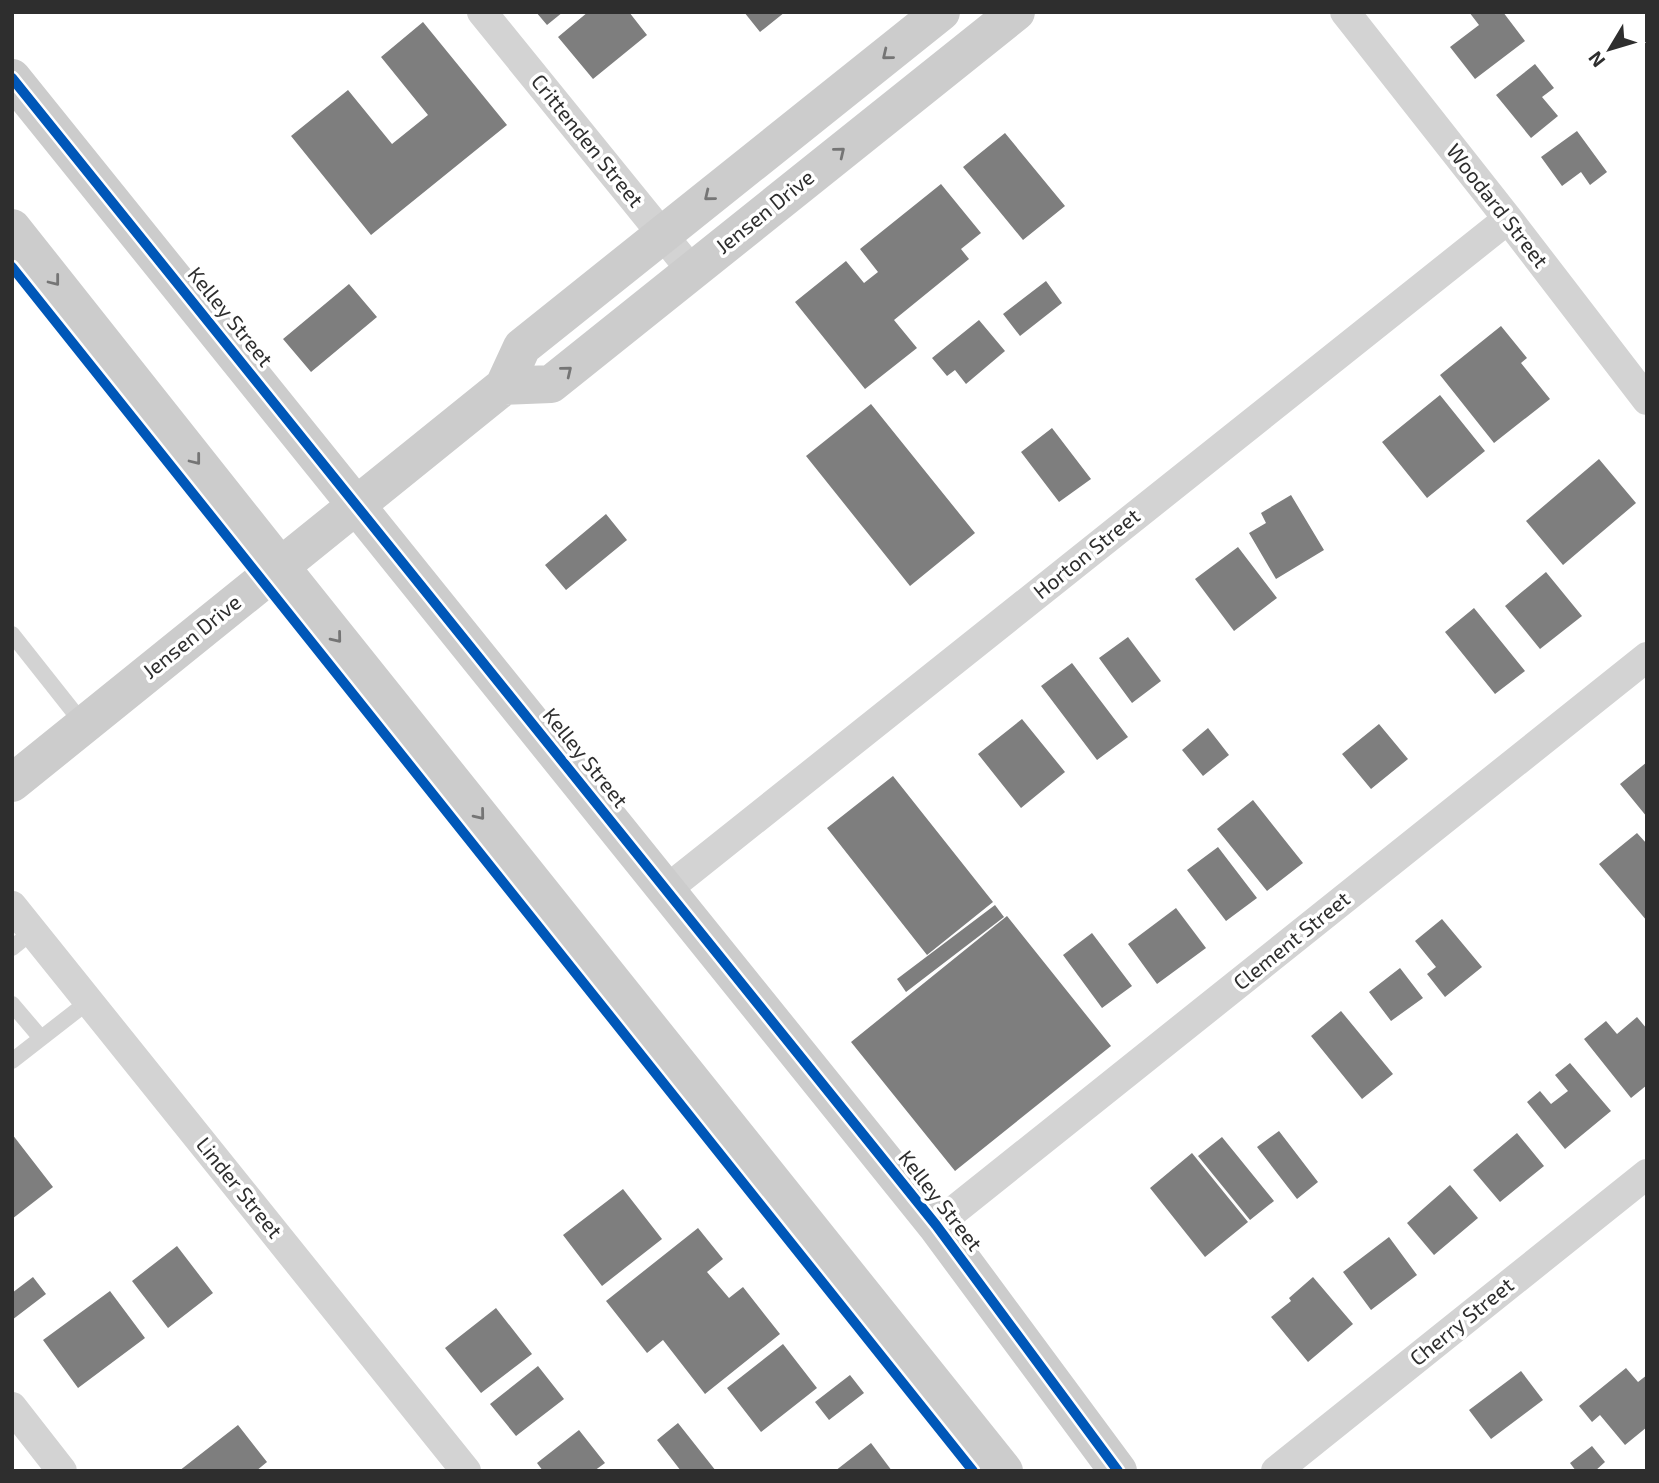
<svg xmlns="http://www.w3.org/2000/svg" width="1659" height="1483" viewBox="0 0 1659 1483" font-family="'Exo 2',sans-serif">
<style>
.building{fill:#7e7e7e}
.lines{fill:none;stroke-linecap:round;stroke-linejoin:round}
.lane{stroke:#d3d3d3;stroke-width:16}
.street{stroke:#d3d3d3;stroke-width:30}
.secondary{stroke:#ccc;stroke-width:38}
.cycleway-casing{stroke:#fff;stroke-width:15}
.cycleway{stroke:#0057b8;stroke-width:10}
.oneway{stroke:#757575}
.labels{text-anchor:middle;stroke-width:7;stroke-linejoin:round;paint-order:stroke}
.street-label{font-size:21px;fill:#2e2e2e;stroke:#fff}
</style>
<rect width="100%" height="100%" fill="#fff"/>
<path class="building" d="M 536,12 L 563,12 L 547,25 Z
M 588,12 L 629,12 L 647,35 L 593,79 L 558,37 Z
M 744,12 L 785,12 L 760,32 Z
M 1469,12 L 1503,12 L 1525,41 L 1475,79 L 1450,47 L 1479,25 Z
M 423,22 L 507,125 L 371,235 L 291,136 L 348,90 L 392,144 L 428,115 L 381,57 Z
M 1535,64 L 1554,88 L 1542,97 L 1558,116 L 1531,138 L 1496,95 Z
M 1577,131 L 1607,172 L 1590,185 L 1581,172 L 1562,186 L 1541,157 Z
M 1005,133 L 1065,206 L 1023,240 L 963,167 Z
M 941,184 L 981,233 L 961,249 L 969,259 L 894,320 L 917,348 L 865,389 L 795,302 L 846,261 L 864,283 L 878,272 L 860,249 Z
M 1046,281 L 1062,303 L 1020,336 L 1003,314 Z
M 349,284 L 377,317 L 311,372 L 283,339 Z
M 979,320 L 1005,351 L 966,384 L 955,370 L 947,376 L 932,358 Z
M 1501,326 L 1527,358 L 1521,363 L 1550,399 L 1494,443 L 1440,375 Z
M 1440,395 L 1485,451 L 1427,498 L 1382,442 Z
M 871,404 L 975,533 L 910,586 L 806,456 Z
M 1052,428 L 1091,479 L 1059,502 L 1021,452 Z
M 1599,459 L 1636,503 L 1563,565 L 1526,521 Z
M 1291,495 L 1324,550 L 1276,579 L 1249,533 L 1266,523 L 1261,513 Z
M 606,514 L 627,540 L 566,590 L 545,565 Z
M 1238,547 L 1277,598 L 1234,631 L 1195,579 Z
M 1546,572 L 1582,616 L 1540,649 L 1505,606 Z
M 1474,608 L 1525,671 L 1495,694 L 1445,632 Z
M 1128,637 L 1161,681 L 1132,703 L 1099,658 Z
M 1072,663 L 1128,737 L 1097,760 L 1041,686 Z
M 1022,719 L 1065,772 L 1021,808 L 978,754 Z
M 1379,724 L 1408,759 L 1371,789 L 1342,754 Z
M 1208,728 L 1229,755 L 1203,776 L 1182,750 Z
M 1647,762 L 1647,817 L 1620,784 Z
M 893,776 L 993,902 L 927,955 L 827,828 Z
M 1253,800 L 1303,863 L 1267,891 L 1217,829 Z
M 1637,833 L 1647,844 L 1647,921 L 1599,864 Z
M 1218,847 L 1257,898 L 1226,921 L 1187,870 Z
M 995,905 L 1004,917 L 906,992 L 897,979 Z
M 1176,908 L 1206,948 L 1157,984 L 1128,944 Z
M 1007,916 L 1111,1046 L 955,1171 L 851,1042 Z
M 1442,919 L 1482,967 L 1445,997 L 1427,974 L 1436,967 L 1415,941 Z
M 1092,933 L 1132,986 L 1102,1008 L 1063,955 Z
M 1400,968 L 1423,998 L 1391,1021 L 1369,992 Z
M 1341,1011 L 1393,1074 L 1362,1099 L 1311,1036 Z
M 1637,1017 L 1647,1029 L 1647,1085 L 1631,1098 L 1584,1039 L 1606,1021 L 1617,1034 Z
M 1570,1063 L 1611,1111 L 1565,1149 L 1527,1102 L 1540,1091 L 1551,1104 L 1568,1091 L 1555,1075 Z
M 1279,1131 L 1318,1182 L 1297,1199 L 1257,1147 Z
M 1517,1133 L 1544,1166 L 1500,1202 L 1473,1170 Z
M 12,1134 L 53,1187 L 12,1219 Z
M 1222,1137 L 1274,1201 L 1250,1220 L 1198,1156 Z
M 1192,1153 L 1248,1222 L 1205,1257 L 1150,1188 Z
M 1450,1185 L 1478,1218 L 1434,1255 L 1407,1223 Z
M 623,1189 L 662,1239 L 602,1286 L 563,1235 Z
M 698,1228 L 723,1259 L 707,1272 L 729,1298 L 743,1287 L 780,1334 L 705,1394 L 663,1340 L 647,1353 L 606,1301 Z
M 1389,1237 L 1417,1275 L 1371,1310 L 1343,1272 Z
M 177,1246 L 213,1293 L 168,1328 L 132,1281 Z
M 33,1277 L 46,1294 L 12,1320 L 12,1293 Z
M 1313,1277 L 1353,1324 L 1308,1362 L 1271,1317 L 1291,1301 L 1289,1298 Z
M 110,1291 L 145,1338 L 78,1388 L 43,1340 Z
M 496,1308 L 532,1354 L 481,1393 L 445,1348 Z
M 783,1344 L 817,1388 L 761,1432 L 727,1388 Z
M 538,1366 L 564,1399 L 516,1436 L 490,1404 Z
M 1626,1368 L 1638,1382 L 1647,1375 L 1647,1427 L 1625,1445 L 1600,1415 L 1592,1422 L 1579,1406 Z
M 1521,1371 L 1543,1400 L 1491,1439 L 1469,1410 Z
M 850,1375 L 864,1393 L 829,1420 L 815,1402 Z
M 678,1423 L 716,1471 L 681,1471 L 657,1440 Z
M 238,1425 L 267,1462 L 256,1471 L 179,1471 Z
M 579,1430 L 605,1463 L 594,1471 L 543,1471 L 537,1463 Z
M 871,1443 L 892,1471 L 835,1471 Z
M 1592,1446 L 1605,1462 L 1595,1471 L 1576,1471 L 1570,1463 Z"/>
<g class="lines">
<path class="lane" d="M 12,634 L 84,725
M 12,948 L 33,931
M 12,1004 L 41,1038
M 12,1061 L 89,1001"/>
<path class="street" d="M 482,12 L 692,271
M 1345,12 L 1508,219 L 1647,400
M 666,890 L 1508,219
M 12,906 L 466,1471
M 936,1225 L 1647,657
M 12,1407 L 62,1471
M 1276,1471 L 1647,1174"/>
<path class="secondary" d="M 12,78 L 936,1225 L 1118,1471
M 12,228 L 280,566 L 1004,1471
M 504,386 L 551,384 L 1016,12
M 12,783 L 504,386 L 522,347 L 941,12"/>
<defs>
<path id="cycleway" d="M 12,78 L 936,1225 L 1118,1471
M 12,267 L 973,1471"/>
</defs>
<use href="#cycleway" class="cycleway-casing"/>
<use href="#cycleway" class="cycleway"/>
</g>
<defs><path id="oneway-chevron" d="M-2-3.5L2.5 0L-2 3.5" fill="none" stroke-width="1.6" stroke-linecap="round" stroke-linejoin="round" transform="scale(1.75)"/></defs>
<g class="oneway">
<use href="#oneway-chevron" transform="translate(887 55) rotate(141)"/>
<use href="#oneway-chevron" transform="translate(840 152) rotate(-39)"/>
<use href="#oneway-chevron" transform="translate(709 196) rotate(141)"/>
<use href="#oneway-chevron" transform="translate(55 281) rotate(52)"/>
<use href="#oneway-chevron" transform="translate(567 371) rotate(-39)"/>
<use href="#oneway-chevron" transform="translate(196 460) rotate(52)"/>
<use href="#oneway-chevron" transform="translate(337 638) rotate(51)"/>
<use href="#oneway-chevron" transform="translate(480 815) rotate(51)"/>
</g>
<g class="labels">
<g class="street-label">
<text transform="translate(587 141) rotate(51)" y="7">Crittenden Street</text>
<text transform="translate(1497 206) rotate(52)" y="7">Woodard Street</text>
<text transform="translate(765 212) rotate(-39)" y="7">Jensen Drive</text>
<text transform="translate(230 317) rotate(51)" y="7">Kelley Street</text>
<text transform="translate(1087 554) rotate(-39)" y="7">Horton Street</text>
<text transform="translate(192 637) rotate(-39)" y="7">Jensen Drive</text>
<text transform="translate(585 758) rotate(51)" y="7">Kelley Street</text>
<text transform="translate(1292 941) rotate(-39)" y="7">Clement Street</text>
<text transform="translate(239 1188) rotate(51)" y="7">Linder Street</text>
<text transform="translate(940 1201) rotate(52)" y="7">Kelley Street</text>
<text transform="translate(1462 1322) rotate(-39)" y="7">Cherry Street</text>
</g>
</g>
<rect width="1659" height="1483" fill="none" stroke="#2e2e2e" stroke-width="28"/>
<g transform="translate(1610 49) rotate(232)" stroke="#ffffff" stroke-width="5" paint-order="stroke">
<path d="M0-5L12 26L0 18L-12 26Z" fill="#2e2e2e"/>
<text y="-10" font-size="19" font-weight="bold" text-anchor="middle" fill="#2e2e2e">N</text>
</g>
</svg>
